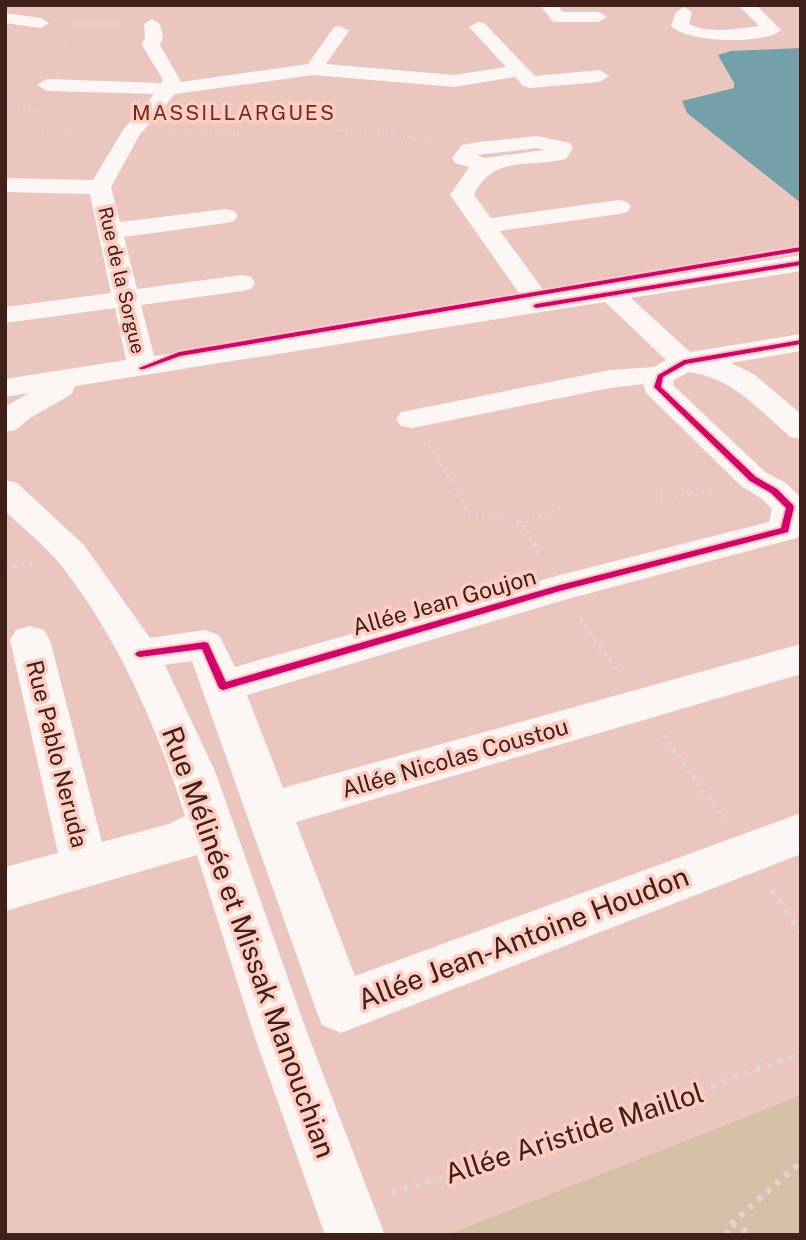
<svg xmlns="http://www.w3.org/2000/svg" width="806" height="1240" viewBox="0 0 806 1240" font-family="'Public Sans',sans-serif">
<style>
.green{fill:#d5bfa7}
.water{fill:#73a0a9}
.lines{fill:none;stroke-linecap:round;stroke-linejoin:round}
.path-far4{stroke:#dfd4d1;stroke-width:2;stroke-dasharray:2 2.5;stroke-linecap:butt}
.path-far3{stroke:#dfd4d1;stroke-width:2.5;stroke-dasharray:2 3.5;stroke-linecap:butt}
.path-far2{stroke:#dfd4d1;stroke-width:3.5;stroke-dasharray:2.5 4.5;stroke-linecap:butt}
.path-far1{stroke:#dfd4d1;stroke-width:4.5;stroke-dasharray:3.5 5;stroke-linecap:butt}
.path{stroke:#dfd4d1;stroke-width:6;stroke-dasharray:5 7;stroke-linecap:butt}
.minor{fill:#fcf6f5;fill-rule:evenodd}
.cycleway-casing{stroke:#ffcdc1;stroke-width:4}
.cycleway{fill:#d6006c;fill-rule:evenodd}
.labels{text-anchor:middle;stroke-width:7;stroke-linejoin:round;paint-order:stroke}
.far-street-label{font-size:19px;fill:#40211a;stroke:#ffcdc1}
.far-neighbourhood-label{font-size:21px;letter-spacing:2px;fill:#702c1e;stroke:#ffcdc1}
.street-label{font-size:23px;fill:#40211a;stroke:#ffcdc1}
.near-street-label{font-size:28px;fill:#40211a;stroke:#ffcdc1}
</style>
<rect width="100%" height="100%" fill="#eac6be"/>
<path class="green" d="M 801,1095 L 801,1235 L 447,1235 Z"/>
<path class="water" d="M 801,48 L 801,203 L 687,113 L 682,101 L 734,88 L 734,83 L 718,55 L 731,51 Z"/>
<g class="lines">
<path class="path-far4" d="M 70,24 L 124,24
M 56,46 L 66,45 L 60,57
M 5,110 L 32,109
M 36,110 L 44,133 L 95,134
M 304,114 L 311,97
M 337,131 L 376,132 L 401,137
M 170,134 L 243,135"/>
<path class="path-far3" d="M 237,135 L 243,135
M 392,135 L 435,143"/>
<path class="path-far2" d="M 429,446 L 470,513 L 523,523
M 660,496 L 695,495 L 714,490
M 535,545 L 523,523 L 560,509"/>
<path class="path-far1" d="M 534,543 L 542,557
M 5,569 L 32,563
M 580,618 L 619,674
M 663,735 L 724,819"/>
<path class="path" d="M 772,890 L 801,934
M 392,1193 L 615,1123 L 801,1053
M 732,1223 L 751,1235
M 726,1235 L 732,1223 L 801,1162"/>
<path class="minor" d="M 540,5 L 557,5 L 563,12 L 599,12 L 607,17 L 599,22 L 558,22 L 552,21 Z
M 738,5 L 756,5 L 781,30 C 766,45 687,43 671,26 L 676,12 L 684,7 L 692,12 L 689,24 C 711,34 735,29 759,26 Z
M 5,13 L 41,18 L 49,23 L 41,28 L 5,23 Z
M 152,19 L 160,24 L 163,37 L 160,45 L 181,82 L 308,64 L 334,27 L 340,26 L 349,31 L 326,64 L 454,75 L 506,67 L 469,27 L 478,22 L 484,23 L 535,76 L 600,70 L 609,76 L 600,82 L 530,88 L 523,86 L 515,77 L 454,87 L 314,75 L 175,94 L 139,136 L 111,187 L 120,222 L 226,209 L 234,211 L 238,216 L 234,221 L 226,223 L 124,237 L 137,289 L 242,275 L 251,277 L 255,283 L 251,289 L 242,291 L 141,305 L 154,356 L 523,299 L 450,195 L 469,167 L 455,163 L 452,158 L 462,145 L 479,142 L 537,136 L 570,143 L 573,148 L 566,159 C 527,168 493,155 474,195 L 491,218 L 619,200 L 627,202 L 631,207 L 627,212 L 619,214 L 500,231 L 547,295 L 801,255 L 801,271 L 631,298 L 690,352 L 801,334 L 801,351 L 731,363 L 755,375 L 801,414 L 801,439 L 790,437 C 757,408 734,379 689,372 L 674,380 L 673,385 L 765,472 L 786,483 L 801,498 L 801,533 L 797,538 L 564,600 L 247,695 L 283,788 L 801,644 L 801,674 L 296,822 L 355,976 L 801,813 L 801,854 L 341,1033 L 322,1025 L 315,1007 L 192,661 L 165,665 L 215,771 L 308,1035 L 385,1235 L 325,1235 L 254,1035 L 197,855 L 5,911 L 5,867 L 58,853 L 10,640 L 16,630 L 30,626 L 44,630 L 50,640 L 102,842 L 169,824 L 185,816 C 157,727 118,637 59,563 C 43,544 23,528 5,511 L 5,480 L 17,483 L 84,545 L 150,638 L 205,630 L 219,635 L 235,667 L 560,575 L 769,522 L 772,509 L 762,499 L 741,486 L 646,393 L 643,384 L 610,388 L 412,428 L 401,426 L 396,419 L 401,412 L 412,410 L 610,370 L 654,367 L 666,360 L 605,302 L 75,386 L 72,394 L 30,418 L 16,430 L 5,432 L 5,407 L 29,393 L 5,397 L 5,379 L 126,360 L 115,308 L 5,323 L 5,307 L 111,293 L 90,194 L 5,192 L 5,178 L 93,180 L 123,130 L 154,94 L 47,91 L 37,85 L 47,79 L 161,83 L 163,80 L 142,45 L 145,37 L 144,24 ZM 537,148 L 544,150 L 485,158 L 477,155 Z"/>
<defs>
<path id="cycleway" d="M 801,247 L 801,251 L 180,356 L 144,369 L 140,369 L 139,368 L 179,352 Z
M 801,261 L 801,265 L 536,308 L 533,306 L 536,304 Z
M 801,340 L 801,344 L 686,364 L 663,377 L 661,387 L 756,477 L 777,489 L 793,505 L 794,507 L 788,532 L 560,591 L 223,690 L 220,689 L 218,686 L 202,649 L 140,657 L 137,656 L 135,654 L 137,652 L 140,651 L 205,642 L 208,643 L 226,682 L 560,585 L 781,528 L 786,508 L 771,493 L 750,481 L 654,387 L 658,375 L 684,360 Z"/>
</defs>
<use href="#cycleway" class="cycleway-casing"/>
<use href="#cycleway" class="cycleway"/>
</g>
<g class="labels">
<g class="far-street-label">
<text transform="translate(122 280) rotate(77)" y="7">Rue de la Sorgue</text>
</g>
<g class="far-neighbourhood-label">
<text x="234" y="120">MASSILLARGUES</text>
</g>
<g class="street-label">
<text transform="translate(444 602) rotate(-16)" y="8">Allée Jean Goujon</text>
<text transform="translate(57 754) rotate(76)" y="8">Rue Pablo Neruda</text>
<text transform="translate(455 758) rotate(-16)" y="8">Allée Nicolas Coustou</text>
</g>
<g class="near-street-label">
<text transform="translate(523 938) rotate(-21)" y="10">Allée Jean-Antoine Houdon</text>
<text transform="translate(249 942) rotate(70)" y="10">Rue Mélinée et Missak Manouchian</text>
<text transform="translate(574 1133) rotate(-18)" y="10">Allée Aristide Maillol</text>
</g>
</g>
<rect width="806" height="1240" fill="none" stroke="#40211a" stroke-width="14"/>
</svg>
